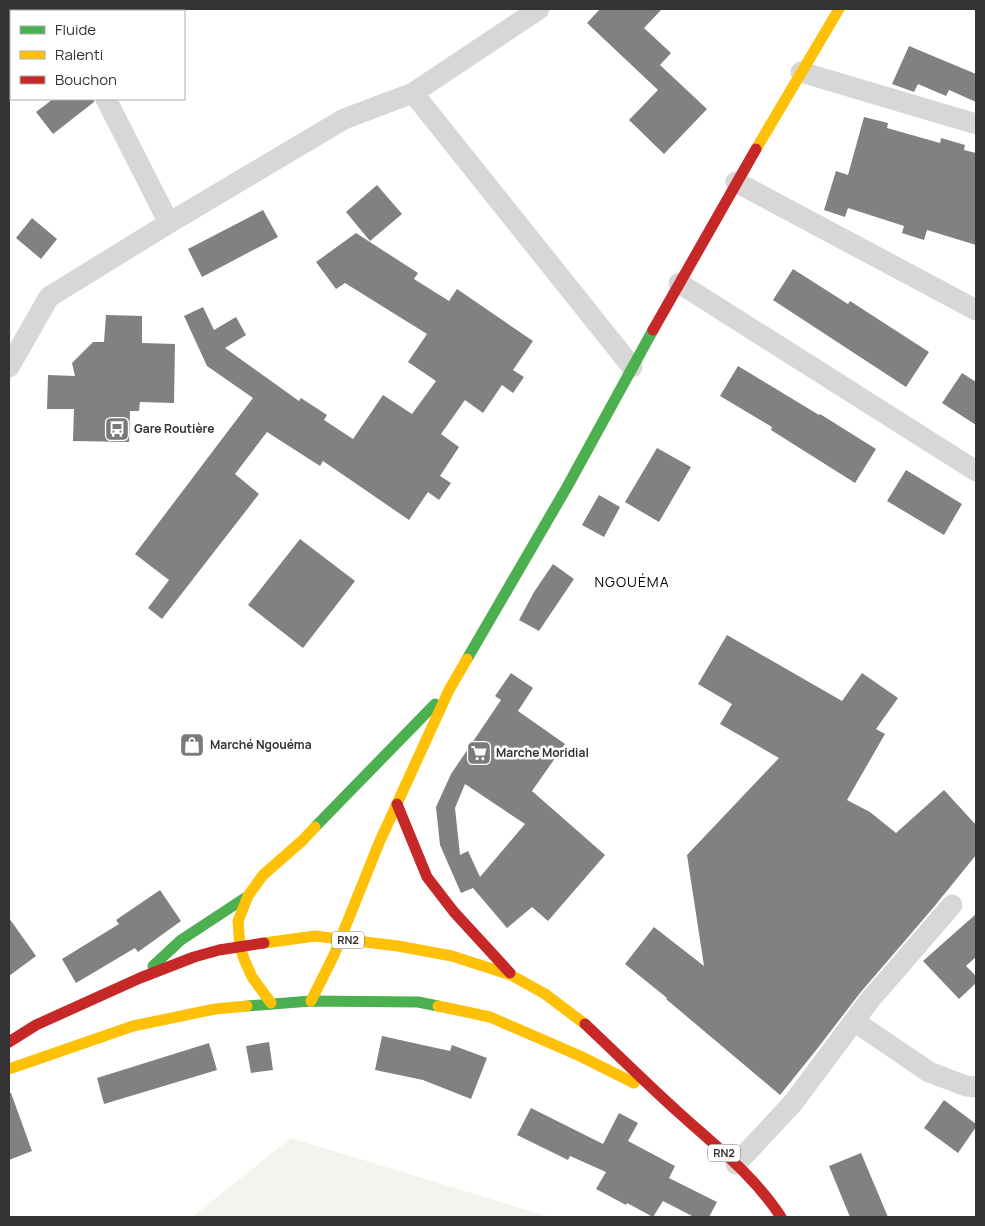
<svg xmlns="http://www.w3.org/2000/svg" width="985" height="1226" viewBox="0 0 985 1226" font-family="Manrope,sans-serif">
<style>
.green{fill:#f1f5ed}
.building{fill:#818181;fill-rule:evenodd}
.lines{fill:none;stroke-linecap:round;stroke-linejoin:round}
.street{stroke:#d7d7d7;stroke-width:21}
.fast{stroke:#4caf50;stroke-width:11}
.slow{stroke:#ffc107;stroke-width:11}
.jam{stroke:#c62828;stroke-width:11}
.labels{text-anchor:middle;stroke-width:5;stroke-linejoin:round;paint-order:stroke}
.shield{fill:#fff;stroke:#707070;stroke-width:1}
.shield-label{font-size:11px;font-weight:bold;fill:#333}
.poi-label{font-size:12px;font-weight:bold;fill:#333;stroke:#fff;text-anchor:start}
.neighbourhood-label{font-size:14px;letter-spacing:1px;fill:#000;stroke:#fff}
</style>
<rect width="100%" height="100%" fill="#fff"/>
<path class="green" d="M 291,1138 L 550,1217 L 192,1217 Z"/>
<path class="building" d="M 600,9 L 662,9 L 644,28 L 671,53 L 660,65 L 707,109 L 664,154 L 629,120 L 658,90 L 587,23 Z
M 909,46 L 976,74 L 976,102 L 949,90 L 946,96 L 918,84 L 914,92 L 892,84 Z
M 53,99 L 94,99 L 94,102 L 53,134 L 36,112 Z
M 864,117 L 888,123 L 887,128 L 940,143 L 941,138 L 965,145 L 964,150 L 976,153 L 976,245 L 927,230 L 924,240 L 902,233 L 904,226 L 848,208 L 845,217 L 824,210 L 836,171 L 848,175 Z
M 377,185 L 402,214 L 370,241 L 346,212 Z
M 263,210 L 278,237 L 202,277 L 188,249 Z
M 32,218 L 57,239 L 41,259 L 16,238 Z
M 356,233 L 418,273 L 414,279 L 449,301 L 457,289 L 533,341 L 513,370 L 524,377 L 513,393 L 502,385 L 483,413 L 465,400 L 441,434 L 459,447 L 440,476 L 451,483 L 439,500 L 428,492 L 409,520 L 323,461 L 320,466 L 267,432 L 235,474 L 259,494 L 162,619 L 148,608 L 169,580 L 135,554 L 253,398 L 207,366 L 184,316 L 203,307 L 214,330 L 236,317 L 246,335 L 225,348 L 299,401 L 301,398 L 327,415 L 324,420 L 353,439 L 383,395 L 412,414 L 436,381 L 408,362 L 427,334 L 345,283 L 336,289 L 316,262 Z
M 793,269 L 848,304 L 850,301 L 929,352 L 906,387 L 773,300 Z
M 106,315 L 142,316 L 142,343 L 175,344 L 174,403 L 140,402 L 139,411 L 130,411 L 129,442 L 73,441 L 74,409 L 47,409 L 48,375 L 75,376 L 72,363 L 93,342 L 104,342 Z
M 738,366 L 819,415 L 820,414 L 876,449 L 855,483 L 771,430 L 772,427 L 720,396 Z
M 962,373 L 976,382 L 976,425 L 942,403 Z
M 657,448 L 691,467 L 659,522 L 625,502 Z
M 906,470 L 962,504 L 944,535 L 887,501 Z
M 599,495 L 620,507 L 604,537 L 582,525 Z
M 300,539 L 355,581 L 303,648 L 248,605 Z
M 553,564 L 574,579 L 539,631 L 519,620 L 534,592 Z
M 727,635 L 842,701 L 862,673 L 898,698 L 876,729 L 885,734 L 847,800 L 870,812 L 896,833 L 944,790 L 976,825 L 976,855 L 933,908 L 860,993 L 817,1049 L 780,1095 L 666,999 L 667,998 L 625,964 L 654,927 L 704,966 L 687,855 L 779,758 L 720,724 L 732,704 L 698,684 Z
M 511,673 L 533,688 L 518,711 L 565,744 L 532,791 L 605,855 L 548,921 L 532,907 L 507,928 L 473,888 L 461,893 L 440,845 L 436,807 L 451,774 L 501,700 L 495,696 ZM 465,784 L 525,824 L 480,877 L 468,851 L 460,855 L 455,808 Z
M 160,890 L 181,921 L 138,952 L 135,948 L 76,983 L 62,959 L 119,924 L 116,920 Z
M 976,914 L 976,957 L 966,966 L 976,976 L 976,983 L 959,999 L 923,961 Z
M 9,918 L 36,956 L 9,976 Z
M 382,1036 L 450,1051 L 452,1045 L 487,1058 L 471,1099 L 423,1080 L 375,1070 Z
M 269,1042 L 273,1070 L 251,1073 L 246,1046 Z
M 209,1043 L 217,1070 L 104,1104 L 97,1078 Z
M 9,1093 L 11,1093 L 32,1151 L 9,1160 Z
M 944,1100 L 976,1124 L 976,1127 L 958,1153 L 924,1128 Z
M 531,1108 L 603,1144 L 619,1113 L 638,1123 L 628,1141 L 675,1166 L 669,1178 L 717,1202 L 709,1217 L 694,1217 L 663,1201 L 653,1217 L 627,1203 L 626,1205 L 596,1189 L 606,1172 L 570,1156 L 568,1160 L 517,1135 Z
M 861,1153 L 888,1217 L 850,1217 L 829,1166 Z"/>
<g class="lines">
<path class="street" d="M 60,9 L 61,11
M 801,72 L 976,124
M 413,93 L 632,367
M 106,99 L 169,223
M 736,182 L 976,310
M 679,283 L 976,471
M 9,367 L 49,297 L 169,223 L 344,119 L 413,93 L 539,9
M 854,1021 L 929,1072 L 966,1086 L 976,1087
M 736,1164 L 793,1103 L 869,1001 L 952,905"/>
<path class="fast" d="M 467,659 L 567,487 L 653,330
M 315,827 L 435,704
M 153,966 L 181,940 L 248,896
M 247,1006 L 311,1001 L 418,1002 L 438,1006"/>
<path class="slow" d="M 756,149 L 839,9
M 264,943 L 315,936 L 398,946 L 452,956 L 511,975 L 545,994 L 585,1024
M 311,1001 L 334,955 L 379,843 L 449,690 L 467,659
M 271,1003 L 252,977 L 244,959 L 240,947 L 238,921 L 248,896 L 263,875 L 303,840 L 315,827
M 438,1006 L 490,1017 L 580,1056 L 634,1083
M 9,1069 L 133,1026 L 215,1009 L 247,1006"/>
<path class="jam" d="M 653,330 L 756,149
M 397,804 L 427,877 L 454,912 L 510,973
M 585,1024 C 616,1053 646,1083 677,1111 C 713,1144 754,1175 781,1217
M 9,1042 L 36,1025 L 140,978 L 194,957 L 219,950 L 264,943"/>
</g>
<defs>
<symbol id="bus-square" viewBox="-11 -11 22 22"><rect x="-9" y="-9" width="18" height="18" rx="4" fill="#7a7a7a" stroke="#fff"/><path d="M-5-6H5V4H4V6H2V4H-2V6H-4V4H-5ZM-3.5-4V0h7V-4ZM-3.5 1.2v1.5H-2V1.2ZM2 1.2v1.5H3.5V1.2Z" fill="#fff"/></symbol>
<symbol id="shop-square" viewBox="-11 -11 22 22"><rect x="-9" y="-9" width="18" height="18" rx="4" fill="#7a7a7a" stroke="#fff"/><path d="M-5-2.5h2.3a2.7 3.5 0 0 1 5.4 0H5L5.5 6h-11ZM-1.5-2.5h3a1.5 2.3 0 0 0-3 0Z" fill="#fff"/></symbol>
<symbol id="supermarket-square" viewBox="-11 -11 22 22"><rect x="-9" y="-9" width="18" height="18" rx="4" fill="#7a7a7a" stroke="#fff"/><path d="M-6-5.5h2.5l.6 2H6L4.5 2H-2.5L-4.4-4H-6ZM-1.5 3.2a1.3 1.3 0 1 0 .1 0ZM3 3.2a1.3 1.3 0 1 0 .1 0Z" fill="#fff"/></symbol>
</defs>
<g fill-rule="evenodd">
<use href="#bus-square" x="103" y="415" width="28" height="28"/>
<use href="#shop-square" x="178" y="731" width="28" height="28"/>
<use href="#supermarket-square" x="465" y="739" width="28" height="28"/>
</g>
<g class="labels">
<g class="shield">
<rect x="332" y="931.5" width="32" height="17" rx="4"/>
<rect x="708" y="1144.5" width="32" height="17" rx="4"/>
</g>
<g class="shield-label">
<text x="348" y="944">RN2</text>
<text x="724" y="1157">RN2</text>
</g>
<g class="poi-label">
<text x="134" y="433">Gare Routière</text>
<text x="210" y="749">Marché Ngouéma</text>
<text x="496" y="757">Marche Moridial</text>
</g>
<g class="neighbourhood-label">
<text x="632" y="587">NGOUÉMA</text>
</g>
</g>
<rect width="985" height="1226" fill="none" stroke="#333333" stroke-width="20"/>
<rect x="10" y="10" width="175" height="90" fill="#ffffff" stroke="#adadad"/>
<rect x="20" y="26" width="25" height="8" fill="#4caf50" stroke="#adadad"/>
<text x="55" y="35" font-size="15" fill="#333333">Fluide</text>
<rect x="20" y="51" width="25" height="8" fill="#ffc107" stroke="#adadad"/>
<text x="55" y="60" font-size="15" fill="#333333">Ralenti</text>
<rect x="20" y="76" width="25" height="8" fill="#c62828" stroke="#adadad"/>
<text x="55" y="85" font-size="15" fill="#333333">Bouchon</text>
</svg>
